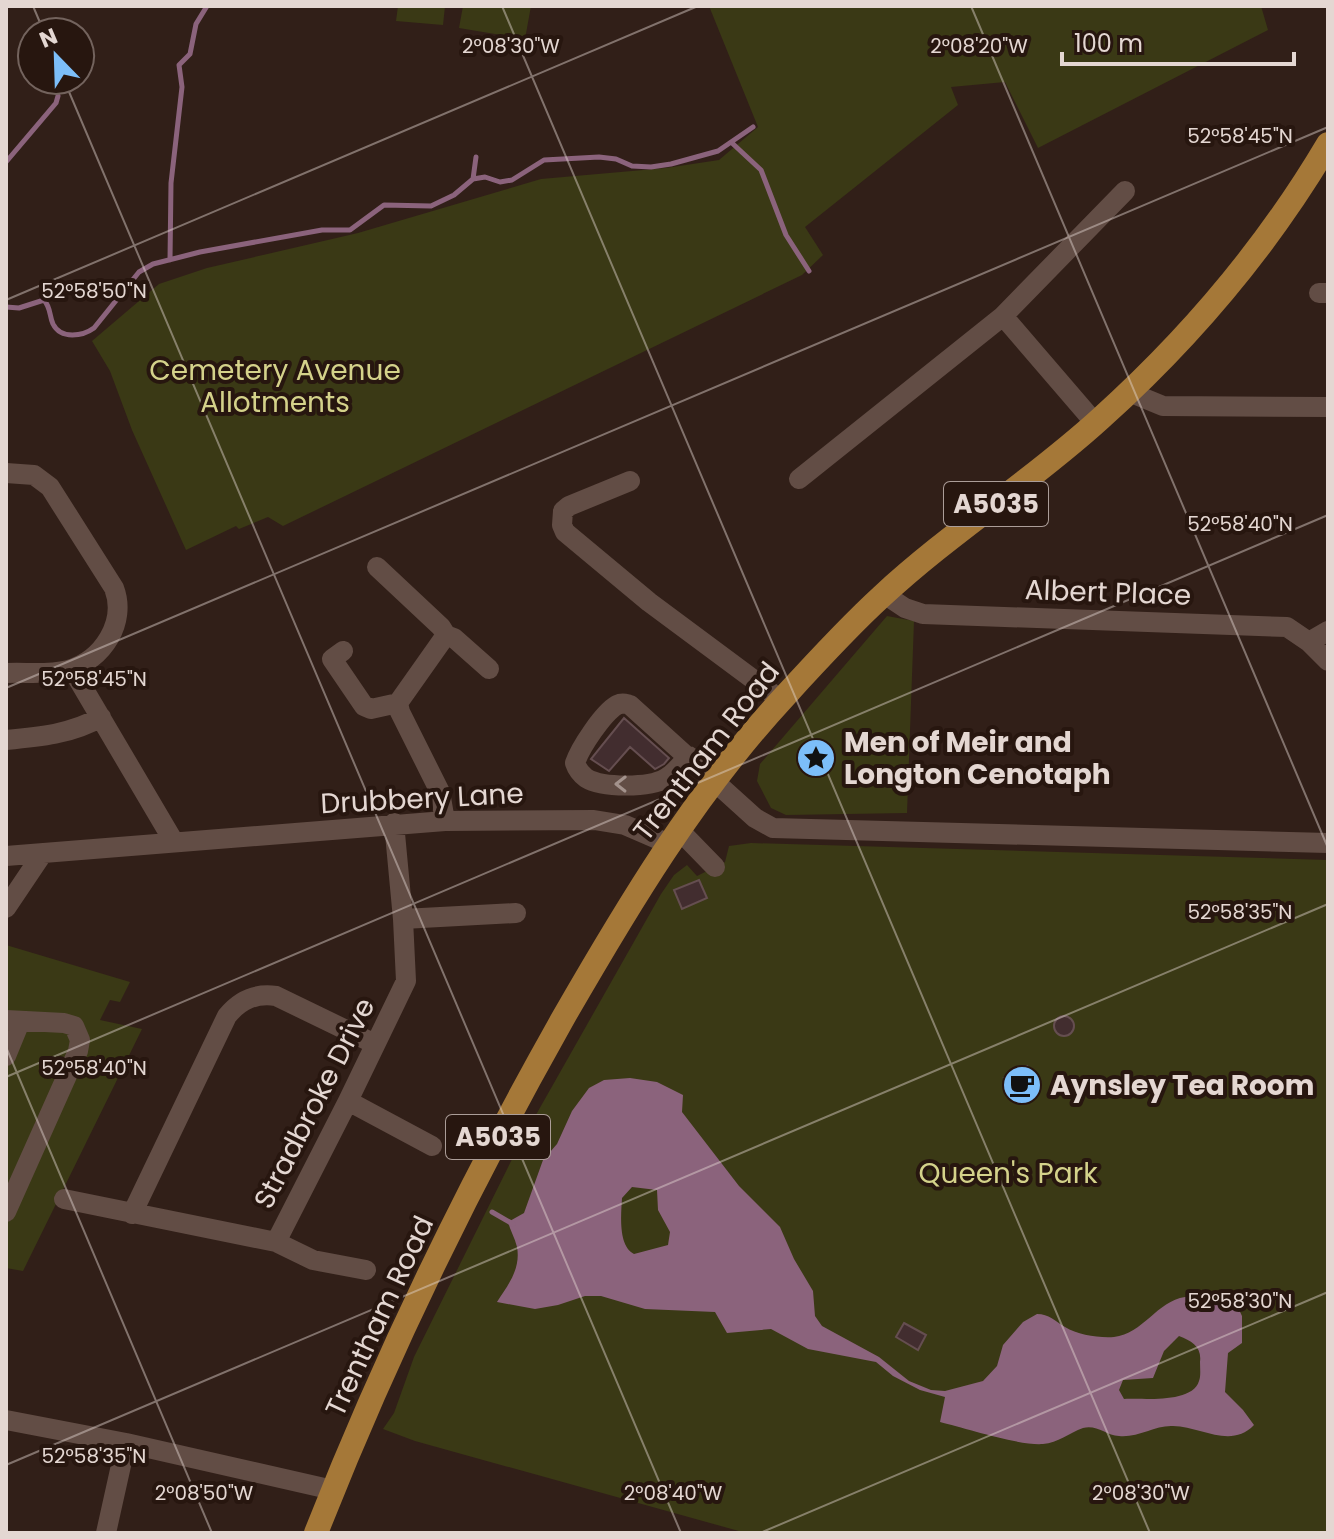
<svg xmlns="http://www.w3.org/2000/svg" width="1334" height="1539" viewBox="0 0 1334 1539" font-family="Poppins,sans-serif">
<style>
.green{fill:#3a3915}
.water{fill:#8b637c;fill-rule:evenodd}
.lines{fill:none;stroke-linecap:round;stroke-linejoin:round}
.stream{stroke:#8b637c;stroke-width:5}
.building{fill:#422d2f;stroke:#654e50;stroke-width:2}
.minor{stroke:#624d45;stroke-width:20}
.major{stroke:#a57838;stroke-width:24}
.oneway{stroke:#a3928c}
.ticks{fill:none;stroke:#e4d7d2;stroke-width:2;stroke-opacity:0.45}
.labels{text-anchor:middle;stroke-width:8;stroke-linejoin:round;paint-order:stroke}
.shield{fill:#27160f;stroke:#ab9d98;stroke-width:2}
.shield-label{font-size:26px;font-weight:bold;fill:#e4d7d2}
.park-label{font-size:28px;fill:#d4d28a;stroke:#27160f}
.street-label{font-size:28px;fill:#e4d7d2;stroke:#27160f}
.poi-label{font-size:28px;font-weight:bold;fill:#e4d7d2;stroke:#27160f;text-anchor:start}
.ticks-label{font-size:20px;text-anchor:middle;fill:#e4d7d2;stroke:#27160f;stroke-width:8;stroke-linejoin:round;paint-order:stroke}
</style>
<rect width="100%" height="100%" fill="#311f18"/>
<path class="green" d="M 398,6 L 445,6 L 443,25 L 396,21 Z
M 463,6 L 531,6 L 525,39 L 459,28 Z
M 709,6 L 1261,6 L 1268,30 L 1038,148 L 1005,82 L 951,87 L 958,105 L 805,227 L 823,255 L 802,275 L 283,526 L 268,517 L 239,529 L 236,526 L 186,550 L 132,430 L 110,371 L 92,341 L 159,284 L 207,268 L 358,233 L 541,179 L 666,168 L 719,160 L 758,127 Z
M 887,616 L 914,621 L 907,813 L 786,815 L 771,808 L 757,781 L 760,764 Z
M 751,843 L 1328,860 L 1328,1533 L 746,1533 L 415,1441 L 383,1429 L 394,1413 L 414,1357 L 520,1143 L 661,894 L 674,875 L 687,865 L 697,876 L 725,862 L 729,846 Z
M 6,945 L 130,982 L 120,1002 L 110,1000 L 100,1020 L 142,1029 L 23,1271 L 6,1268 Z"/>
<path class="water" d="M 630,1078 L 657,1082 L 683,1095 L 682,1112 L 739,1186 L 780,1227 L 794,1259 L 813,1291 L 815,1316 L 822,1326 L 879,1357 L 909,1381 L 931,1390 L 945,1391 L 983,1381 L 997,1366 L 1003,1345 L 1023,1322 L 1037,1314 C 1049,1314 1055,1321 1065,1327 C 1078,1335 1098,1338 1114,1337 C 1143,1334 1157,1301 1185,1297 C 1200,1295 1220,1300 1235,1301 L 1242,1316 L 1242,1343 L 1228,1353 L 1225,1392 L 1243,1410 L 1254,1425 C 1231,1449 1202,1427 1173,1426 C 1155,1425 1138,1438 1119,1436 C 1106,1435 1096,1424 1083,1428 C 1069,1433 1058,1443 1043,1444 C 1020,1446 965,1428 940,1422 L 945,1397 L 920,1390 L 893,1376 L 876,1362 L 808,1349 L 771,1329 L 727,1333 L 715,1312 L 645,1309 L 601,1296 L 585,1296 L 558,1305 L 535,1309 L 497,1302 C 508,1285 521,1269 517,1247 C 515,1238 510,1230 508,1222 L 524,1213 L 543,1160 L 557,1144 L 572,1111 L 589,1088 L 604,1080 ZM 632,1187 L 657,1190 L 658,1210 L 670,1232 L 668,1245 L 634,1254 C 618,1246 621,1215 622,1198 ZM 1179,1336 C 1192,1341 1202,1347 1200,1362 C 1200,1368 1201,1376 1199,1381 C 1192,1404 1142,1398 1124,1399 L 1119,1390 L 1123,1380 L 1153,1378 L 1164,1351 Z"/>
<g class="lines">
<path class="stream" d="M 732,143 L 761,170 L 786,235 L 809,271
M 6,162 L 56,103 L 58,96
M 473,179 L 476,157
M 170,260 L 171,183 L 182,87 L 179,65 L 190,54 L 196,24 L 207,6
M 6,307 L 19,308 L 44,300 C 51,308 49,315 53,324 C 61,340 83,336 94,328 L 139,272 L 153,264 L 200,252 L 322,230 L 350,230 L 384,205 L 431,206 L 454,195 L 473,179 L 485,177 L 500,182 L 512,180 L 544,160 L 599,157 L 616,159 L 632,166 L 651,167 L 671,164 L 718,151 L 753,127
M 492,1212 L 513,1224"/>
</g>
<path class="building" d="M 624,718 L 669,758 L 664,764 L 655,769 L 630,747 L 609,771 L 591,759 Z
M 699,880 L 707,898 L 682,909 L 674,890 Z
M1054 1026a10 10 0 1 1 20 0a10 10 0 1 1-20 0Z
M 1027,1066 L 1040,1082 L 1017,1098 L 1004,1078 Z
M 904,1323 L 926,1335 L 918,1350 L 896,1337 Z"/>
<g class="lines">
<path class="minor" d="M 1319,293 L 1328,293
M 1003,316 L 1095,423
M 1129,392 L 1163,406 L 1328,407
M 6,473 L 34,475 L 50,487 L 114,588 C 127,622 103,660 68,670 C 49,675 26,672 6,673
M 799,479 L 1003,316 L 1125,191
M 630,481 L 569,506 L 563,511 L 562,525 L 565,532 L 649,602 L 781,700
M 377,567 L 441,627 L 446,635 L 398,703 L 400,712 L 440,792 L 445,821
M 884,594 L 905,608 L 923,614 L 1287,627 L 1309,642 L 1328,661
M 446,635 L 454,638 L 489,669
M 1309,642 L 1328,631
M 343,651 L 332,659 L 364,706 L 371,709 L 398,703
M 72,669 L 174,842
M 6,740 C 39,737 72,734 101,717
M 689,756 C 682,763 675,773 666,778 C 650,788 602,788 586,778 C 581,774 577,769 575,763 C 580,748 603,713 617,705 C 623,702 625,704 630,705 L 755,818 L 773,828 L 1328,843
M 679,830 L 715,867
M 6,856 L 445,821 L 594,820 L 625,825 L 669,844
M 6,908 L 43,853
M 403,919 L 516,913
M 6,1020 L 64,1023 L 74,1026 L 80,1040 L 78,1051 L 6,1212
M 6,1056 L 20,1022
M 348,1101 L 432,1146
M 64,1199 L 276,1242 L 348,1101 L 406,981 L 403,919 L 394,823
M 132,1214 L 227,1016 C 240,1000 255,993 276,996 L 375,1044
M 276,1242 L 313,1260 L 366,1270
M 6,1420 L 126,1443 L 333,1490
M 106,1533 L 126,1443"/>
<path class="major" d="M 316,1533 C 385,1357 469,1185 562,1020 C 627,907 695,793 785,696 C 816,662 848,627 882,596 C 951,532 1031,482 1100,419 C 1189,339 1267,247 1328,144"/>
</g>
<defs><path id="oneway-chevron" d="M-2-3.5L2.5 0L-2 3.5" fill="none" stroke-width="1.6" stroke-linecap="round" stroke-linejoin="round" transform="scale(2)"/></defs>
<use class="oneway" href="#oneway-chevron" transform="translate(621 784) rotate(-179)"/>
<path class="ticks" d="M 33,6 L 44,32M 502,6 L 1150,1533M 971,6 L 1328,848M 64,80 L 681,1533M 6,300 L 698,6M 6,688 L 1328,127M 6,1047 L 212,1533M 6,1077 L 1328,515M 6,1465 L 1328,904M 760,1533 L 1328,1292"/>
<defs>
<symbol id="sight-disc" viewBox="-11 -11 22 22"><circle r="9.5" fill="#7cbef9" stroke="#27160f"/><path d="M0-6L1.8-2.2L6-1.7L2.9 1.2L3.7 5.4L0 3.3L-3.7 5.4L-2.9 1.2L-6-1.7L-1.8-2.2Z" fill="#111"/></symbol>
<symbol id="cafe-disc" viewBox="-11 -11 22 22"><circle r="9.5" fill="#7cbef9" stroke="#27160f"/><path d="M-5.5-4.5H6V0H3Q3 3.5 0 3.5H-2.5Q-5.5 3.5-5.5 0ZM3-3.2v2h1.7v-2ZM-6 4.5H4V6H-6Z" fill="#111"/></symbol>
</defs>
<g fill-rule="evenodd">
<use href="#sight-disc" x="794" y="736" width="44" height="44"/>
<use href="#cafe-disc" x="1000" y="1063" width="44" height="44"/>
</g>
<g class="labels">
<g class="shield">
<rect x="944" y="482" width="104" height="44" rx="6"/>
<rect x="446" y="1115" width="104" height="44" rx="6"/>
</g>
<g class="shield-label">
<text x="996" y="513">A5035</text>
<text x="498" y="1146">A5035</text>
</g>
<g class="park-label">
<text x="275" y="380">Cemetery Avenue<tspan x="275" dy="32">Allotments</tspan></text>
<text x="1008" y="1183">Queen's Park</text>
</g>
<g class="street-label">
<text transform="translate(1108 592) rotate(2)" y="10">Albert Place</text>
<text transform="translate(706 751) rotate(-52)" y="10">Trentham Road</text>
<text transform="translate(422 798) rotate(-3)" y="10">Drubbery Lane</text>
<text transform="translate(314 1103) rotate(-63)" y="10">Stradbroke Drive</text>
<text transform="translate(379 1316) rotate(-65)" y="10">Trentham Road</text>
</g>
<g class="poi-label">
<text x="844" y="752">Men of Meir and<tspan x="844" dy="32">Longton Cenotaph</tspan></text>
<text x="1050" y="1095">Aynsley Tea Room</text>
</g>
</g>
<g class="ticks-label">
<text x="511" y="53">2°08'30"W</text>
<text x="979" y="53">2°08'20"W</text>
<text x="1240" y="143">52°58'45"N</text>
<text x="94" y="298">52°58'50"N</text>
<text x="1240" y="531">52°58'40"N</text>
<text x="94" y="686">52°58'45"N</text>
<text x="1240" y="919">52°58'35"N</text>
<text x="94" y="1075">52°58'40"N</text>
<text x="1240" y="1308">52°58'30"N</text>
<text x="94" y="1463">52°58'35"N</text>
<text x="204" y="1500">2°08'50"W</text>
<text x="673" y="1500">2°08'40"W</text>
<text x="1141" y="1500">2°08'30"W</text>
</g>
<rect width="1334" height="1539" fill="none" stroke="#e4d7d2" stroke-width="16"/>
<g transform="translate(56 56) rotate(337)"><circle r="38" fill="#27160f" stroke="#73635d" stroke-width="2"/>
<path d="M0-6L14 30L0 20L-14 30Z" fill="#7cbef9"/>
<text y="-12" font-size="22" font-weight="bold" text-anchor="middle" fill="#e4d7d2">N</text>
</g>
<path d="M1062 52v12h232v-12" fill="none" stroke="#e4d7d2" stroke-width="4"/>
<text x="1074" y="52" font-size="24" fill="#e4d7d2" stroke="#27160f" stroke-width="6" paint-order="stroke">100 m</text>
</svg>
